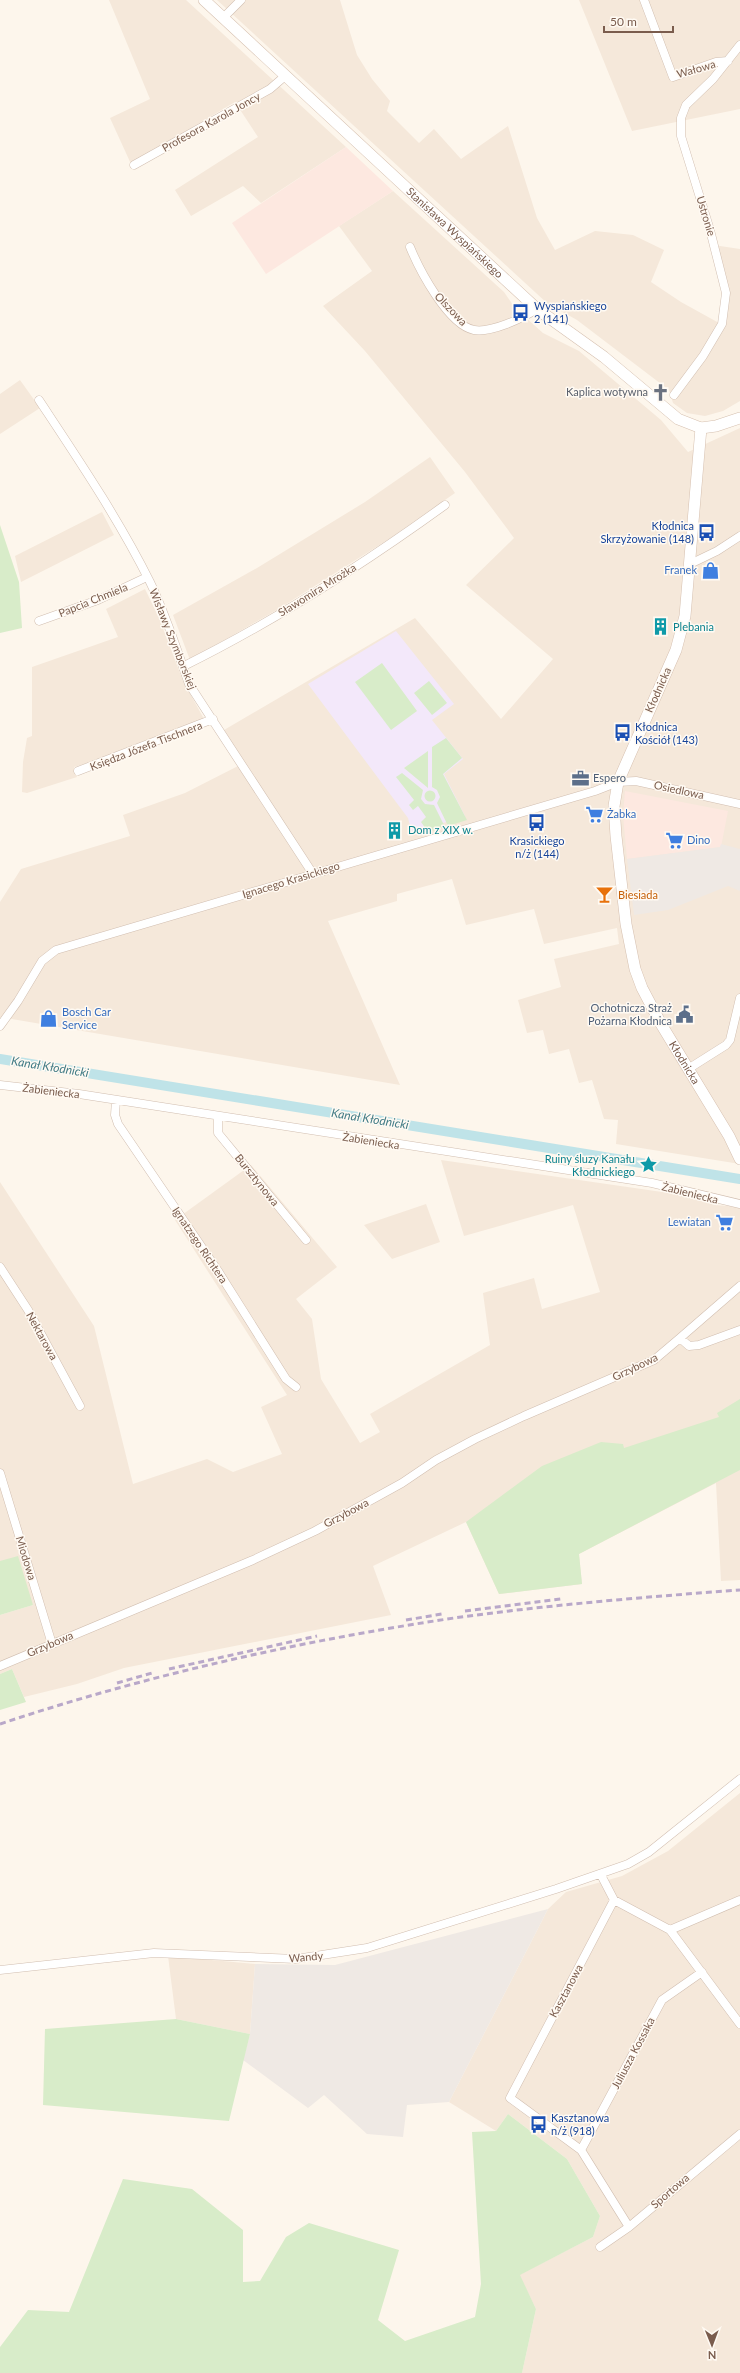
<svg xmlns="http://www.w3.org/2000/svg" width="740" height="2373" viewBox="0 0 740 2373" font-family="Lato,sans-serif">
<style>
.residential{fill:#f5e8da}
.commercial{fill:#fde8e0}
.industrial{fill:#efe9e4}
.education{fill:#f3e8fa}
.green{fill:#d8ecc9}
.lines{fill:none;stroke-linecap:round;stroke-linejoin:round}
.canal{stroke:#bfe3e8;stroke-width:10}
.minor-casing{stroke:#d1beb0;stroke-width:9}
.secondary-casing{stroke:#d6c0b0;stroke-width:12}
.minor{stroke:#fff;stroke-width:8}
.secondary{stroke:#fff;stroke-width:11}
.rail{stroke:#b9a8c9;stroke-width:3;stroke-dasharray:6 4;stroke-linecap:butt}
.labels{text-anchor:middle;stroke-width:3;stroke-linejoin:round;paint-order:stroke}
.street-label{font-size:11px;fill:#7a5c4d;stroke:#fffaf3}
.transit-label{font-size:11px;fill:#164399;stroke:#fffaf3;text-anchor:start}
.worship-label{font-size:11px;fill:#5b616d;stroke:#fffaf3;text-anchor:end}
.shop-label{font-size:11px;fill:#366cbe;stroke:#fffaf3;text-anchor:start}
.culture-label{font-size:11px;fill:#0d838f;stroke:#fffaf3;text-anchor:start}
.service-label{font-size:11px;fill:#4e5e75;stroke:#fffaf3;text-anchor:start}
.food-label{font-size:11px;fill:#c56008;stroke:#fffaf3;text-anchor:start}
.water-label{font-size:12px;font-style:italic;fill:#437c86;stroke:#fffaf3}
</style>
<rect width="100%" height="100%" fill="#fdf6ec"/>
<path class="residential" d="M 109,0 L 186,0 L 346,147 L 261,203 L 243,186 L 191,216 L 175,190 L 258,137 L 235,102 L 131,164 L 110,118 L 150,99 Z
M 217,0 L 340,0 L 357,55 L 372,79 L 390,101 L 387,111 L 419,143 L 434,129 L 461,159 L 508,126 L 537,218 L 555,250 L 595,231 L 633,235 L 664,250 L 651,282 L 681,302 L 719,323 L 723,292 L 711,247 L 720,246 L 740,249 L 740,401 L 723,411 L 705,416 L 687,413 L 673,403 L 669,390 L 577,320 L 548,304 Z
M 579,0 L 740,0 L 740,109 L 632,131 Z
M 393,191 L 504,292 L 515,308 L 543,333 L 579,351 L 661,420 L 688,452 L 740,428 L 740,1164 L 616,1144 L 618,1120 L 604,1119 L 592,1080 L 579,1083 L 569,1049 L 549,1054 L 543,1030 L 527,1033 L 518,1000 L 561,987 L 554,959 L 619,944 L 617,928 L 544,944 L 534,909 L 466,925 L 452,879 L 397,894 L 397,901 L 328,921 L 400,1085 L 0,1017 L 0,902 L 21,869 L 130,836 L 123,815 L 185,793 L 244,763 L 224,730 L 415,618 L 501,719 L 553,659 L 466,585 L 514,538 L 465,472 L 365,351 L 323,306 L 372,271 L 339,226 Z
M 20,380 L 40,408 L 0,434 L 0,394 Z
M 430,457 L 455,493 L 392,537 L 280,608 L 190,660 L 173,615 L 257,568 L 365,502 Z
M 102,512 L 114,535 L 21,582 L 15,556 Z
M 145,589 L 159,618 L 183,681 L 204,719 L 117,754 L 74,767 L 77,777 L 27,793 L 22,792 L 23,762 L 27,738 L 32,736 L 32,667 L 118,637 L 106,609 Z
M 441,1160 L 676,1194 L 715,1205 L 740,1207 L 740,1580 L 721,1581 L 716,1483 L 579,1554 L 582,1584 L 499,1594 L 466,1522 L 373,1566 L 391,1615 L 124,1668 L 77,1684 L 24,1697 L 12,1669 L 0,1674 L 0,1615 L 33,1605 L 0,1561 L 0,1182 L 94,1326 L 133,1484 L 207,1459 L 233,1472 L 282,1454 L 261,1407 L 287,1395 L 175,1220 L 251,1165 L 337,1267 L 296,1299 L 312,1319 L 321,1379 L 360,1443 L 380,1432 L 370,1414 L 490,1345 L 483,1293 L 534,1278 L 542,1309 L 600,1292 L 573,1205 L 464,1236 Z
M 426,1204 L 440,1242 L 392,1259 L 364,1225 Z
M 740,1793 L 740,2373 L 522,2373 L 536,2309 L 519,2275 L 593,2237 L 600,2216 L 567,2159 L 508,2114 L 496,2131 L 449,2102 L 548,1909 L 566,1892 L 622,1876 L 668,1851 Z
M 168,1956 L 255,1964 L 250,2034 L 176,2019 Z"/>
<path class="commercial" d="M 346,147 L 393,191 L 266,274 L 232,223 Z
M 625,791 L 728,811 L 721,847 L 627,859 L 623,815 Z"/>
<path class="industrial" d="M 721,844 L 740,849 L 740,891 L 728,886 L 668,910 L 634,915 L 627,859 L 720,847 Z
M 548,1909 L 449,2102 L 407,2105 L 403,2137 L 367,2134 L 324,2095 L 308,2108 L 243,2060 L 250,2034 L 255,1964 L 335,1965 Z"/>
<path class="education" d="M 396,631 L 454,704 L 432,720 L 463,759 L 444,774 L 465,816 L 412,833 L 408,818 L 393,798 L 308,684 Z"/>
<path class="green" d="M 0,525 L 19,582 L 22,628 L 0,633 Z
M 382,663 L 417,711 L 391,730 L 355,682 Z
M 429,681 L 447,703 L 432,715 L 414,693 Z
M 446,738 L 462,758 L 443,774 L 467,820 L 448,826 L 437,803 L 440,797 L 437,790 L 432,787 L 432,747 Z
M 428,751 L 428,788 L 404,768 Z
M 402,773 L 423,790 L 421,799 L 425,804 L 434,805 L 445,827 L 428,832 L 421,822 L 426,817 L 418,806 L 413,810 L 409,805 L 414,800 L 396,777 Z
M424.5 796a5.5 5.5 0 1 1 11 0a5.5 5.5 0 1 1-11 0Z
M 740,1399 L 740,1470 L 579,1554 L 582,1584 L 499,1594 L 466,1522 L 542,1466 L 601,1442 L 623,1444 L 624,1448 L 719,1417 L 717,1413 Z
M 18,1556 L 33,1605 L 0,1615 L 0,1561 Z
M 12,1669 L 26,1702 L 0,1710 L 0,1674 Z
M 176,2019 L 250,2034 L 229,2121 L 43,2105 L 45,2029 Z
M 508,2114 L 567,2159 L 600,2216 L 593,2237 L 520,2275 L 536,2309 L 522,2373 L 0,2373 L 0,2347 L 28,2310 L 69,2312 L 123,2179 L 192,2189 L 243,2230 L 243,2282 L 260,2281 L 286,2237 L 309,2223 L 399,2250 L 378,2320 L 405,2341 L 475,2317 L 481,2284 L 472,2132 L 496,2131 Z"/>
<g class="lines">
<path class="canal" d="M 0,1059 L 740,1179"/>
<defs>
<path id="minor" d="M 644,0 L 673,77 L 716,62 L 728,61
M 223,18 L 241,0
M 134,165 L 270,89 L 285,76
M 410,247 C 419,269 448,325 474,330 C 491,333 523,318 537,309
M 674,395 L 703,356 L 722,324 L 726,293 L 710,230 L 681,136 L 681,118 L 686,105 L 713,79 L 740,45
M 39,400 C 78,459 118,518 150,582 C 166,615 177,650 189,684 L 313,874
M 690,564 L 717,551 L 740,536
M 39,621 L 98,600 L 147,577
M 184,666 C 275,621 362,565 445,505
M 78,771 L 213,719
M 0,1026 L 18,1001 L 42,961 L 56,950 L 595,791 L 618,782 L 636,781 L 740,804
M 688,1069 L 726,1045 L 730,1040 L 740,998
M 0,1085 L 79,1094 L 652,1183 L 740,1204
M 116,1100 L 115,1115 L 118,1124 L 218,1271 L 286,1379 L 296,1387
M 218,1116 L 218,1133 L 306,1240
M 0,1267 L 28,1310 L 80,1406
M 680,1338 L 740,1286
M 0,1473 L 52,1644
M 0,1666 L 253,1560 L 315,1531 L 402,1483 L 436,1460 L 475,1439 L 524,1416 L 654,1360 L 680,1338 L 689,1346 L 699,1345 L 740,1330
M 601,1875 L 614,1900 L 670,1930 L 740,2024
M 614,1900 L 510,2098 L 581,2150 L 629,2227
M 670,1930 L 740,1900
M 0,1970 L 154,1953 L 296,1959 L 367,1948 L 556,1889 L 628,1864 L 649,1852 L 740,1779
M 581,2150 L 662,2000 L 702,1972
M 600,2247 L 629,2227 L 740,2134"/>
<g id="secondary">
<path id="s1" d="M 204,0 L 537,309 L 604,357 L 678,419 L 701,428 L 716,426 L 740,418"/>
<path id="s2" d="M 701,428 L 685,616 L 676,650 L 618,782 L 614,806 L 616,836 L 626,924 L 635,969 L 642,988 L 661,1024 L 729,1136 L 740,1159"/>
</g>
</defs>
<use href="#minor" class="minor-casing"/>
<use href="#secondary" class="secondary-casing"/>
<use href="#minor" class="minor"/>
<use href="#secondary" class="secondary"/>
<path class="rail" d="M 465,1611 L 561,1599
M 406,1620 L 442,1614
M 169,1669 L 317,1636
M 117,1683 L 152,1673
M 0,1724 C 147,1675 300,1641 454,1618 C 549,1605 644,1597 740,1590"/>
</g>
<defs>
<symbol id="bus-bare" viewBox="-9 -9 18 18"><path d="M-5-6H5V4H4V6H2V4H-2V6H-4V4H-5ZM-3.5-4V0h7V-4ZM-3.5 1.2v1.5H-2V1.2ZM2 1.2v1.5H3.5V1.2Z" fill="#1a4fb4" stroke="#fffaf3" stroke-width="2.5" paint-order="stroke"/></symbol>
<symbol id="church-bare" viewBox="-9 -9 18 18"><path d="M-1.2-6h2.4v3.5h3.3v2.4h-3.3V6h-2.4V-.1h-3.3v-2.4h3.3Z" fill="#6b7280" stroke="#fffaf3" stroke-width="2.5" paint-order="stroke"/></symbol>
<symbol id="shop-bare" viewBox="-9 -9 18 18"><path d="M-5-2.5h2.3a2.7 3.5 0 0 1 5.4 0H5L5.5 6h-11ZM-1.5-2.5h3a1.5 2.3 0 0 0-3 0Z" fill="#3f7fe0" stroke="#fffaf3" stroke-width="2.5" paint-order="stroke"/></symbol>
<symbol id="building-bare" viewBox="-9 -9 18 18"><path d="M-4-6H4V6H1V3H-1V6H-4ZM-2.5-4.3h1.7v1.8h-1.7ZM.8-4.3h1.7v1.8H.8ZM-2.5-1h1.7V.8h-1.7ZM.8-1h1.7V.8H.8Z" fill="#0f9aa8" stroke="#fffaf3" stroke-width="2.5" paint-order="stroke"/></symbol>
<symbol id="office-bare" viewBox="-9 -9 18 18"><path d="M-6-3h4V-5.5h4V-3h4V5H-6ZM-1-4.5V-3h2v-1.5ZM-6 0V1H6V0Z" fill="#5c6f8a" stroke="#fffaf3" stroke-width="2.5" paint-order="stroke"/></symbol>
<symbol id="supermarket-bare" viewBox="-9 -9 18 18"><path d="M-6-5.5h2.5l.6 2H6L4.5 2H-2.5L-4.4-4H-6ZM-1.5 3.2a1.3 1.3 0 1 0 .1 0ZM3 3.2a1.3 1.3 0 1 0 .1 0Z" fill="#3f7fe0" stroke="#fffaf3" stroke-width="2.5" paint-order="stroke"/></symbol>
<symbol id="bar-bare" viewBox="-9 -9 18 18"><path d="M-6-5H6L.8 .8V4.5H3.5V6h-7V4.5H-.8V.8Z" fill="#e8710a" stroke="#fffaf3" stroke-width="2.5" paint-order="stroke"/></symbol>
<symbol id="civic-bare" viewBox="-9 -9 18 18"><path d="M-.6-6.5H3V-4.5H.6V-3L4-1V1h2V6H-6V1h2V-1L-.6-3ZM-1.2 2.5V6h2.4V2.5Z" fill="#5c6f8a" stroke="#fffaf3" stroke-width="2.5" paint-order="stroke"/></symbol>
<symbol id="sight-bare" viewBox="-9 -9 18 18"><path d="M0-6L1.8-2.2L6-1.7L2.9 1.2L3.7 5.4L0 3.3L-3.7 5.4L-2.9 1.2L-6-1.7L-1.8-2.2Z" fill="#0f9aa8" stroke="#fffaf3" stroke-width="2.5" paint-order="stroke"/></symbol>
</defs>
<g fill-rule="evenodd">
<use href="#bus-bare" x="508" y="300" width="25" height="25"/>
<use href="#church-bare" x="648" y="380" width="25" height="25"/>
<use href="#bus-bare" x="694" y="520" width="25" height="25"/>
<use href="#shop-bare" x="698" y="558" width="25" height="25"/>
<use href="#building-bare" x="648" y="614" width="25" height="25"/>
<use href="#bus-bare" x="610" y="720" width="25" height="25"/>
<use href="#office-bare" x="568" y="766" width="25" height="25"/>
<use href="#supermarket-bare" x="582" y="802" width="25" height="25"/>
<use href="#bus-bare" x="524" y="810" width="25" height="25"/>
<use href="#building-bare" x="382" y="818" width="25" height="25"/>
<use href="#supermarket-bare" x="662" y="828" width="25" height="25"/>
<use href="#bar-bare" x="592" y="882" width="25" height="25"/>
<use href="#civic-bare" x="672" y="1002" width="25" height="25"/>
<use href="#shop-bare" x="36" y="1006" width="25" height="25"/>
<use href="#sight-bare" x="636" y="1152" width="25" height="25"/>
<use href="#supermarket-bare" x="712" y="1210" width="25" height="25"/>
<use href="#bus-bare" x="526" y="2112" width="25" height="25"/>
</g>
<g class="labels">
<g class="street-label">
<text transform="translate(696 69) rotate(-16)" y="4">Wałowa</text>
<text transform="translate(211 122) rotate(-29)" y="4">Profesora Karola Joncy</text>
<text transform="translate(706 216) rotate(73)" y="4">Ustronie</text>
<text dy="4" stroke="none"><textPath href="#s1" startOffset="342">Stanisława Wyspiańskiego</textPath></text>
<text transform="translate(451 309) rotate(46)" y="4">Olszowa</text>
<text transform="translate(317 590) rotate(-32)" y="4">Sławomira Mrożka</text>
<text transform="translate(93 600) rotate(-22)" y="4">Papcia Chmiela</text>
<text transform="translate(173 639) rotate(68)" y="4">Wisławy Szymborskiej</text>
<text transform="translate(658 690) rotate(-66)" y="4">Kłodnicka</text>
<text transform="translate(146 746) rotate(-21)" y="4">Księdza Józefa Tischnera</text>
<text transform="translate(679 790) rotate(12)" y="4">Osiedlowa</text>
<text transform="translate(291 880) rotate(-17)" y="4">Ignacego Krasickiego</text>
<text dy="4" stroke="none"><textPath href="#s2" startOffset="663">Kłodnicka</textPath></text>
<text transform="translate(51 1091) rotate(7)" y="4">Żabieniecka</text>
<text transform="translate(371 1141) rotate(9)" y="4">Żabieniecka</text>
<text transform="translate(257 1180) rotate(51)" y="4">Bursztynowa</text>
<text transform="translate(690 1193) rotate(14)" y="4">Żabieniecka</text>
<text transform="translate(200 1245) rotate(56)" y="4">Ignatzego Richtera</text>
<text transform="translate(42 1336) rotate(61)" y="4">Nektarowa</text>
<text transform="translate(635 1367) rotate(-26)" y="4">Grzybowa</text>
<text transform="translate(346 1513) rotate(-28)" y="4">Grzybowa</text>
<text transform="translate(26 1558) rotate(73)" y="4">Miodowa</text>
<text transform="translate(50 1644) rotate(-23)" y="4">Grzybowa</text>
<text transform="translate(306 1957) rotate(-5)" y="4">Wandy</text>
<text transform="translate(566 1991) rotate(-62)" y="4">Kasztanowa</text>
<text transform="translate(633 2053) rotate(-62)" y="4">Juliusza Kossaka</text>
<text transform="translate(670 2191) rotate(-41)" y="4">Sportowa</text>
</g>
<g class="transit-label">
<text x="534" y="310">Wyspiańskiego<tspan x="534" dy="13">2 (141)</tspan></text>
<text x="694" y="530" text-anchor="end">Kłodnica<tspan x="694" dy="13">Skrzyżowanie (148)</tspan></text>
<text x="635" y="731">Kłodnica<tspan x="635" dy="13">Kościół (143)</tspan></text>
<text x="537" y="845" text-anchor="middle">Krasickiego<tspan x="537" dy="13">n/ż (144)</tspan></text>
<text x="551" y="2122">Kasztanowa<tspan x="551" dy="13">n/ż (918)</tspan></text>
</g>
<g class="worship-label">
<text x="648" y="396">Kaplica wotywna</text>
</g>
<g class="shop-label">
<text x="697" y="574" text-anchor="end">Franek</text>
<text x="607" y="818">Żabka</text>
<text x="687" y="844">Dino</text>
<text x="62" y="1016">Bosch Car<tspan x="62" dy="13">Service</tspan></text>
<text x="711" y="1226" text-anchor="end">Lewiatan</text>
</g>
<g class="culture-label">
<text x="673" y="631">Plebania</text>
<text x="408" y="834">Dom z XIX w.</text>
<text x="635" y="1163" text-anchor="end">Ruiny śluzy Kanału<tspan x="635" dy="13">Kłodnickiego</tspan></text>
</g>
<g class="service-label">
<text x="593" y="782">Espero</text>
<text x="672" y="1012" text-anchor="end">Ochotnicza Straż<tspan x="672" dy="13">Pożarna Kłodnica</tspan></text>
</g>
<g class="food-label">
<text x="618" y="899">Biesiada</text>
</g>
<g class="water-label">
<text transform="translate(50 1067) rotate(9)" y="4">Kanał Kłodnicki</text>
<text transform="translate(370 1119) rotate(9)" y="4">Kanał Kłodnicki</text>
</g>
</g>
<g transform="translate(712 2345) rotate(179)" stroke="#fffaf3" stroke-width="3" paint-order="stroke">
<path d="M0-3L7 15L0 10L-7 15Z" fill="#7a5c4d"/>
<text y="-6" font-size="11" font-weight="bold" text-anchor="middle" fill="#7a5c4d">N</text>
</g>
<path d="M604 26v6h69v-6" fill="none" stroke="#7a5c4d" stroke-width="2"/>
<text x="610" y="26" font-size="12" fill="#7a5c4d" stroke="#fffaf3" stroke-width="3" paint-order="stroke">50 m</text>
</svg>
